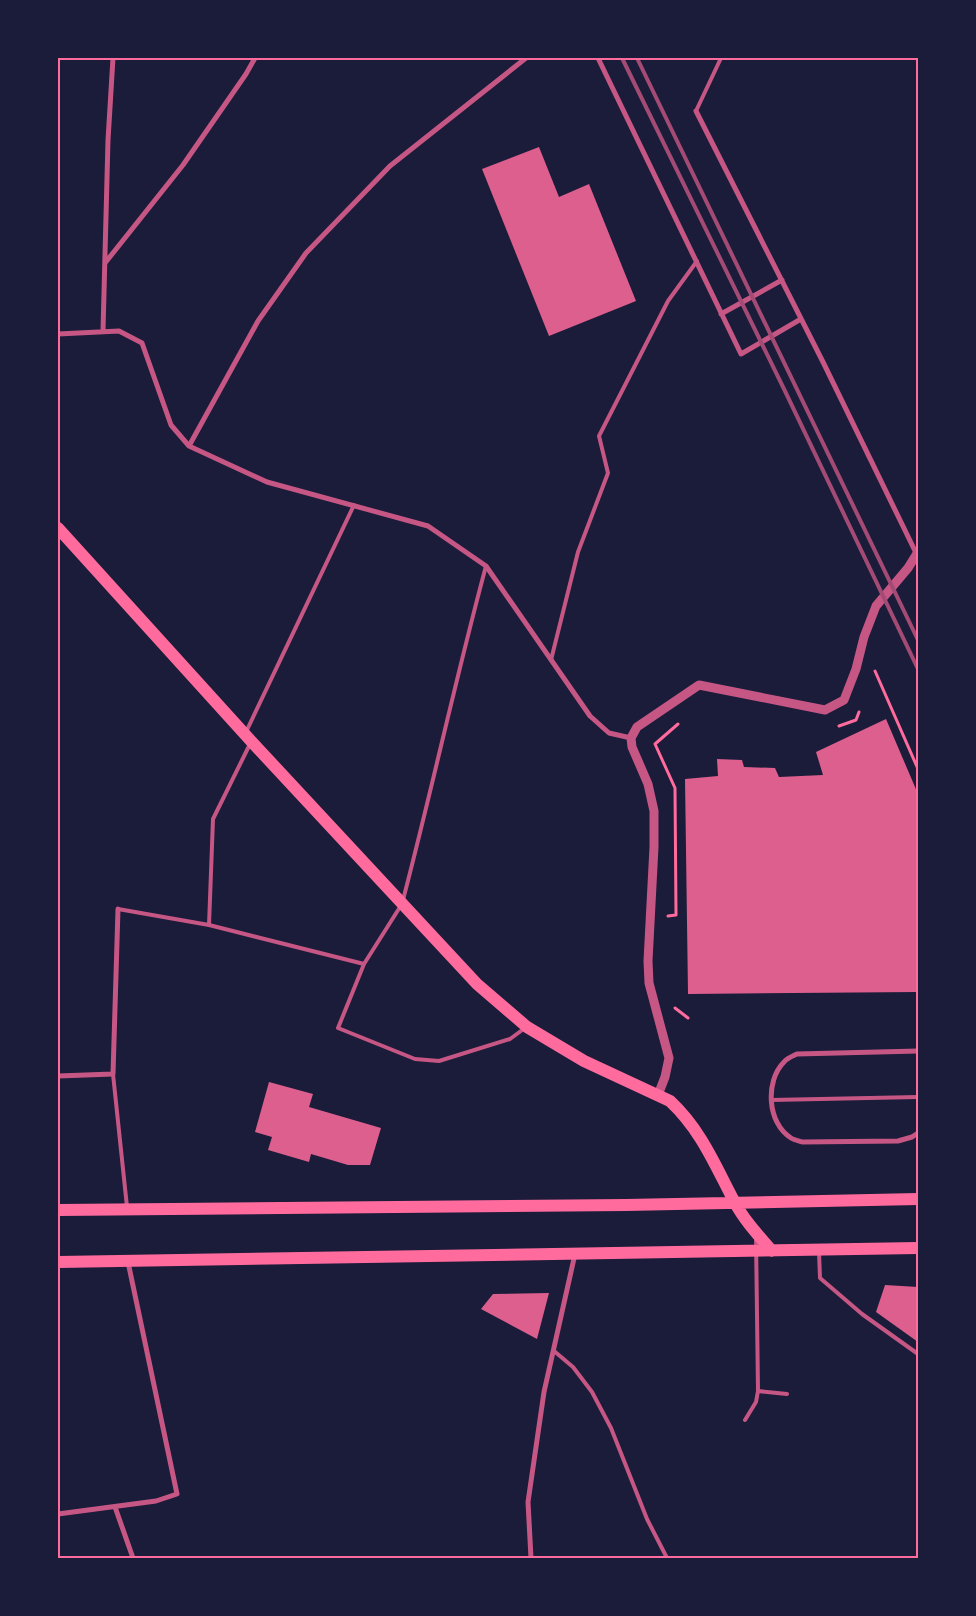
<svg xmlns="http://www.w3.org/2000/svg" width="976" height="1616" viewBox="0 0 976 1616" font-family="'Golos Text',sans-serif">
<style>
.building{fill:#dd5f8e}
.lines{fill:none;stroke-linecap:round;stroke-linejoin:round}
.path{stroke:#ff6b9d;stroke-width:3}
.service{stroke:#c65784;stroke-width:4}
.minor{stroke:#c65784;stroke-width:5}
.tertiary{stroke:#c65784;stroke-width:9}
.primary{stroke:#ff6b9d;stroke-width:12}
.rail{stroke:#a44b75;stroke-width:4}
.neatline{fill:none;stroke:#ff6b9d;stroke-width:2}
</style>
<rect width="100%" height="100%" fill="#1b1b3a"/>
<path class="building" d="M 539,147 L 559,197 L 589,184 L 636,301 L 549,336 L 482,169 Z
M 886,719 L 918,794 L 918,992 L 688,994 L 685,779 L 718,776 L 717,759 L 742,760 L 744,767 L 775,768 L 779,777 L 823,775 L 816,752 Z
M 269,1082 L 313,1094 L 309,1107 L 381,1128 L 370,1165 L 348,1165 L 311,1154 L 309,1162 L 268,1150 L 272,1137 L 255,1132 Z
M 885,1285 L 918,1287 L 918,1342 L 876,1312 Z
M 549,1293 L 537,1339 L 481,1309 L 493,1294 Z"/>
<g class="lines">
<path class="path" d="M 875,671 L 918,769
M 839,726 L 856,720 L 859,712
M 668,916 L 676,915 L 675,788 L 655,744 L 678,724
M 675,1008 L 688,1018"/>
<path class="service" d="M 696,111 L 721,58
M 551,660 L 578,552 L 608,473 L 599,436 L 668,301 L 697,261
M 246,732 L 354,505
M 250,744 L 213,819 L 209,925 L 364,964 L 338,1028 L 415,1059 L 439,1061 L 510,1039 L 525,1028
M 403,900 C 432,789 456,677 486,566
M 118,909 L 209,925
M 364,964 L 400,907
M 113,1074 L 127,1207
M 771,1100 L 918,1097
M 819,1252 L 820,1278 L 862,1314 L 918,1354
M 554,1351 L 573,1367 L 592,1392 L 611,1428 L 647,1519 L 667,1558
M 758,1391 L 787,1394
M 745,1420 L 756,1402 L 758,1391 L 756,1238"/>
<path class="minor" d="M 598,58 L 741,354 L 801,319
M 696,111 L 823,362 L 917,555
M 105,263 L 183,165 L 246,74 L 255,58
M 721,314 L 782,280
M 103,331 L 108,140 L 113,58
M 58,334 L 119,331 L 142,343 L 171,425 L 189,446 L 267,482 L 428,526 L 486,566 L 590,716 L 609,733 L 631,738
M 189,446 L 258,321 L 306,253 L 390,166 L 526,58
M 918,1051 L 797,1054 C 793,1056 787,1058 784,1062 C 765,1081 767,1123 791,1138 C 794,1140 799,1141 802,1142 L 898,1141 L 912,1137 L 918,1133
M 58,1076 L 113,1074 L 118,909
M 115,1507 L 133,1558
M 58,1514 L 156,1501 L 177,1494 L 128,1262
M 531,1558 L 528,1502 L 544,1392 L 575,1254"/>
<path class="tertiary" d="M 658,1095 L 665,1077 L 669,1058 L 649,983 L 648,961 L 654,847 L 654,811 L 648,784 L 632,747 L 631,738 L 637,727 L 699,685 L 825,710 L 844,700 L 856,669 L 864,637 L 876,606 L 908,568 L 918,552"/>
<path class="primary" d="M 58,528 L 251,741 L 477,984 L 527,1027 L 584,1061 L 670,1101 C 701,1130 715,1165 734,1201 C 744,1220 758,1235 772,1251
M 58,1210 L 626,1205 L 918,1199
M 58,1262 L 918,1248"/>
<path class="rail" d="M 622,58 L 784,389 L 918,669
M 637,58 L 918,640"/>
</g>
<rect width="976" height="1616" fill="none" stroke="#1b1b3a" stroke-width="118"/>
<rect x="59" y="59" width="858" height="1498" class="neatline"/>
</svg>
